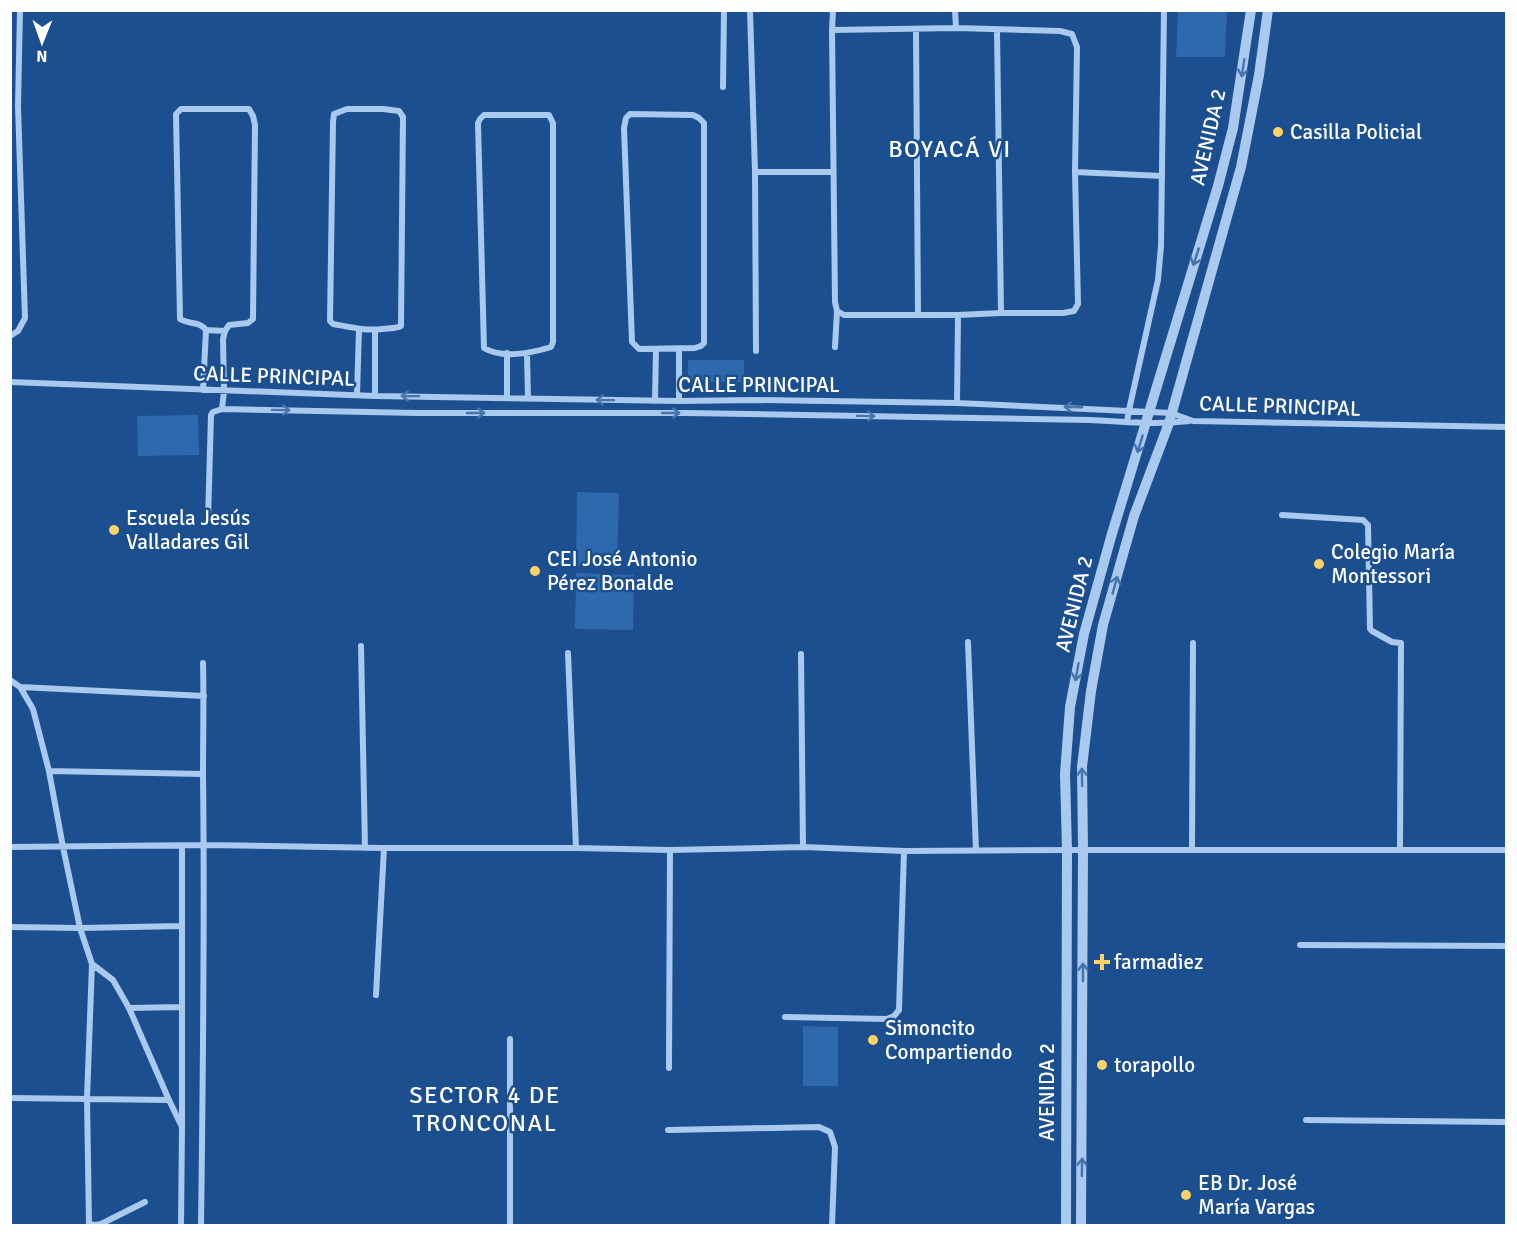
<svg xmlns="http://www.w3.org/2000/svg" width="1517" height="1236" viewBox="0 0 1517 1236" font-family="Signika,sans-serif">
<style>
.green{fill:#2e69ad}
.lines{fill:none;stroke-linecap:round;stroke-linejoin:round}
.minor{stroke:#a9c9ee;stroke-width:6}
.tertiary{stroke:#a9c9ee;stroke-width:10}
.oneway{stroke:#4674ac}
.poi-dot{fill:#ffd166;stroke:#1b4f8f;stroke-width:2}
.labels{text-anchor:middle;stroke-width:5;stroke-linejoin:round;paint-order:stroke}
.poi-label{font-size:21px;fill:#fff;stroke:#1b4f8f;text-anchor:start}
.street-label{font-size:21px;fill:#fff;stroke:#1b4f8f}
.quarter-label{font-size:24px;letter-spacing:1.5px;fill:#fff;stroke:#1b4f8f}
</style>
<rect width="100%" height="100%" fill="#1b4f8f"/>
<path class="green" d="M 1178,11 L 1227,11 L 1225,57 L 1176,57 Z
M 688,360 L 744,360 L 744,382 L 688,382 Z
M 198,415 L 199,455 L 138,456 L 137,416 Z
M 577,492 L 619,493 L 617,567 L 576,566 Z
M 576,573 L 634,575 L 633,630 L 575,629 Z
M 803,1026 L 838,1027 L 838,1086 L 803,1086 Z"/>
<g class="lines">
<path class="minor" d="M 750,10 L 755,172 L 756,351
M 955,10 L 956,28
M 956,28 L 1060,31 L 1072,34 L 1077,47 L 1075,172 L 1078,304 L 1074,311 L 1063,313 L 1001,313 L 958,315 L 844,315 L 837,311 L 835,302 L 832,30 Z
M 916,29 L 918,315
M 832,30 L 833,10
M 997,30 L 1001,313
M 723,87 L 724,10
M 347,109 L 383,109 L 399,111 L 403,117 L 401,326 C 395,329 389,328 382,329 C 365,331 350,327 333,324 L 330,321 L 333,122 L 334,114 Z
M 630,114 L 693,115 L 699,118 L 704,123 L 704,343 L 701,346 L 695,348 L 639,349 L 632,342 L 624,128 L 626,118 Z
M 484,115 L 549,115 L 553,123 L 553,342 L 551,347 C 532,353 502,359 484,348 L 478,123 L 480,119 Z
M 755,172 L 832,172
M 1075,172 L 1162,176
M 375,330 L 375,396
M 10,336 L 18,331 L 25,318 L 18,106 L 20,10
M 835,347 L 837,311
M 507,353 L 507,398
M 527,354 L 528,398
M 10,382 L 375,396 L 679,401 L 754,400 L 957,403 L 1150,412 L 1171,413 L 1193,421 L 1506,427
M 203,390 L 206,330
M 357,395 L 359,329
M 655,401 L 656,349
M 679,401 L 679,349
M 957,403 L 958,315
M 222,409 L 418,413 L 686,413 L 1091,420 C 1124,422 1156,425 1189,421
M 1127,422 L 1129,410 L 1158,280 L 1161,246 L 1164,10
M 1282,515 L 1363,520 L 1368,525 L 1370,629 L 1372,631 L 1392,642 L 1401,643 L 1400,850
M 208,521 L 211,415 L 213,412 L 222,409 L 224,391 L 223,339 L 225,331 L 229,325 L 248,323 L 253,319 L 255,125 L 253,116 L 249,109 L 181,109 L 176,114 L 180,319 C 190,325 200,321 206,330 L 225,331
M 968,642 L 976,851
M 361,646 L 365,848
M 568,653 L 576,848
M 801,654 L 803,847
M 10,680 L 20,687 L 204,696
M 20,687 L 33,709 L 49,771 L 63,847 L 80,928 L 92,964 L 87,1099 L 89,1224 L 95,1225 L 101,1224 L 145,1202
M 49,771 L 203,774
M 182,846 L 182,1127
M 10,847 L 205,845 L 384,848 L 576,848 L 670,850 L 803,847 L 904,851 L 1067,850 L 1506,850
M 1192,850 L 1193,643
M 10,927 L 80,928 L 181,926
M 1300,945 L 1506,946
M 376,995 L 384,848
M 129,1008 L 182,1007
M 785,1017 L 887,1019 L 894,1016 L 899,1010 L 904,851
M 510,1039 L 510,1226
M 669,1068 L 670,850
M 10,1098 L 169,1100 L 129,1008 L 113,980 L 92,964
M 169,1100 L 182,1127 L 181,1226
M 1306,1120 L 1506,1122
M 668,1130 L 819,1127 L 830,1132 L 835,1147 L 832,1226
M 201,1226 C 203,1076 205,926 203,776 C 203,738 204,701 203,663"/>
<path class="tertiary" d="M 1066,1226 L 1067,850 L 1065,774 L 1070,707 L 1084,634 L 1111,537 L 1218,186 L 1233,128 L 1251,10
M 1081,1226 L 1083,850 L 1082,767 L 1091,691 L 1103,625 L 1134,516 L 1169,423 L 1241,167 L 1259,75 L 1268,10"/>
</g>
<defs><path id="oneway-shaft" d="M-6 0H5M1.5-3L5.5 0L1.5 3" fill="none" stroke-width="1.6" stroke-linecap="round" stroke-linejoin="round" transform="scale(1.5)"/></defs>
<g class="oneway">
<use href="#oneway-shaft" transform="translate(1243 68) rotate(99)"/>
<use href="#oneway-shaft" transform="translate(1196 257) rotate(108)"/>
<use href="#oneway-shaft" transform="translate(410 396) rotate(-179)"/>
<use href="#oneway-shaft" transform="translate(605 400) rotate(-179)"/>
<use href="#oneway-shaft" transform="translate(1073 407) rotate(-178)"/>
<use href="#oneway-shaft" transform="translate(281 410) rotate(1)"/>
<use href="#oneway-shaft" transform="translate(476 413)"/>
<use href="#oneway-shaft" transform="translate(671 413)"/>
<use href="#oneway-shaft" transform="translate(866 416) rotate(1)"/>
<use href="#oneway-shaft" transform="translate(1140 444) rotate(107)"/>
<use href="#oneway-shaft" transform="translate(1115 585) rotate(-74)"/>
<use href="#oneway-shaft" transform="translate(1077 672) rotate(100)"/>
<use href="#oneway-shaft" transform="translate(1082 777) rotate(-91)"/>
<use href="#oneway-shaft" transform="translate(1083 972) rotate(-90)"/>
<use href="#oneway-shaft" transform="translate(1082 1167) rotate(-89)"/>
</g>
<g class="poi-dot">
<circle cx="1278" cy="132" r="6"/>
<circle cx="114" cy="530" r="6"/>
<circle cx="1319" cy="564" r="6"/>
<circle cx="535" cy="571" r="6"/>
<path d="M1099 953h6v6h6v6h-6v6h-6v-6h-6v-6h6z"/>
<circle cx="873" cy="1040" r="6"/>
<circle cx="1102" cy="1065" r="6"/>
<circle cx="1186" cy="1195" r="6"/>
</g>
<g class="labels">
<g class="poi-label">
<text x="1290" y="139">Casilla Policial</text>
<text x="126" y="525">Escuela Jesús<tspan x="126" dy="24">Valladares Gil</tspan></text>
<text x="1331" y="559">Colegio María<tspan x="1331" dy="24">Montessori</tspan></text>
<text x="547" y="566">CEI José Antonio<tspan x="547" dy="24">Pérez Bonalde</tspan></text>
<text x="1114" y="969">farmadiez</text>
<text x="885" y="1035">Simoncito<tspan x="885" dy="24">Compartiendo</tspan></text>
<text x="1114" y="1072">torapollo</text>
<text x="1198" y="1190">EB Dr. José<tspan x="1198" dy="24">María Vargas</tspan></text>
</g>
<g class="street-label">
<text transform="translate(1208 137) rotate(-77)" y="7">AVENIDA 2</text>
<text transform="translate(274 376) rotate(2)" y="7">CALLE PRINCIPAL</text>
<text x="759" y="392">CALLE PRINCIPAL</text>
<text transform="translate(1280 406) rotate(2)" y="7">CALLE PRINCIPAL</text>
<text transform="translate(1074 604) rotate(-76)" y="7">AVENIDA 2</text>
<text transform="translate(1047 1092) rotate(-90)" y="7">AVENIDA 2</text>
</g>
<g class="quarter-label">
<text x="950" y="157">BOYACÁ VI</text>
<text x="485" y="1103">SECTOR 4 DE<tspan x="485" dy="28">TRONCONAL</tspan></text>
</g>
</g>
<rect width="1517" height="1236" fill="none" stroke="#ffffff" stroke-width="24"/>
<g transform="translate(42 42) rotate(181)" stroke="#1b4f8f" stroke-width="4.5" paint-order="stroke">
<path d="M0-4.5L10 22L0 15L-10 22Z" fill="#ffffff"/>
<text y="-9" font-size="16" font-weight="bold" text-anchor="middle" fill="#ffffff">N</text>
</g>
</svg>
